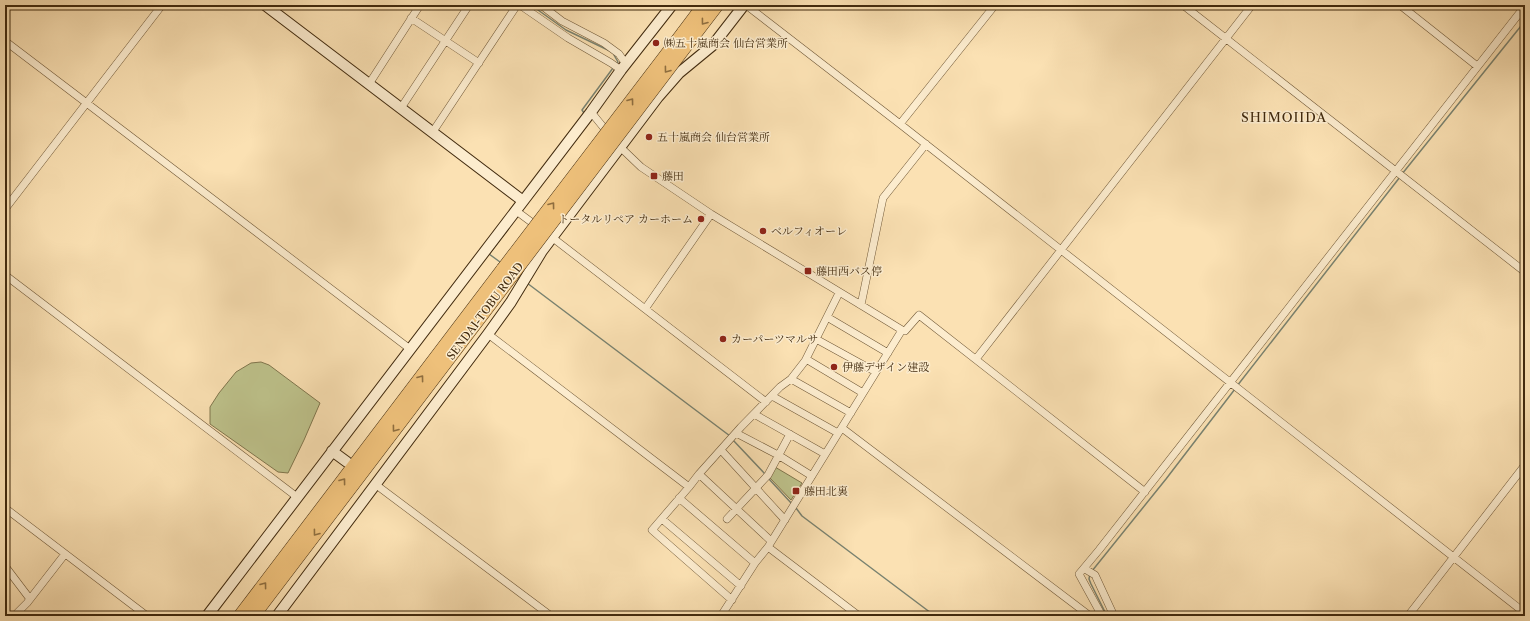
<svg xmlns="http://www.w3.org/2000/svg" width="1530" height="621" viewBox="0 0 1530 621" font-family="'Libre Caslon Text','Noto Serif JP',serif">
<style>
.green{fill:#bec38c;stroke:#80764d}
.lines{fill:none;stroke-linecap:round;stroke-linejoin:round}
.stream{stroke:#798270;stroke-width:1.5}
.street-casing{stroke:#705837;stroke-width:8}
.secondary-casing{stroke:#412a0e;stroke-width:12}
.highway-casing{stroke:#412a0e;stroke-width:14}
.street{stroke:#fcecce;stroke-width:7}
.secondary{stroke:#fcecce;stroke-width:10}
.highway{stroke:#eec07a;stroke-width:13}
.highway-bridge-casing{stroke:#412a0e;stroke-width:14;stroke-linecap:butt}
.highway-bridge{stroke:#eec07a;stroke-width:13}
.oneway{stroke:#8f6e3f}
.poi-dot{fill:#8f2418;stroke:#fcecce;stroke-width:1.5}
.labels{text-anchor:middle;stroke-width:3;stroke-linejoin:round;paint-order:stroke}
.poi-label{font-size:11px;fill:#412a0e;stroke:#fcecce;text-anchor:start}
.street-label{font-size:11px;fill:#412a0e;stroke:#fcecce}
.quarter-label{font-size:13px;letter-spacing:1px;fill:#412a0e;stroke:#fcecce}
</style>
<rect width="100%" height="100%" fill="#fbe1b3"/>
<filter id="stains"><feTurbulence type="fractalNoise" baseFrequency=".005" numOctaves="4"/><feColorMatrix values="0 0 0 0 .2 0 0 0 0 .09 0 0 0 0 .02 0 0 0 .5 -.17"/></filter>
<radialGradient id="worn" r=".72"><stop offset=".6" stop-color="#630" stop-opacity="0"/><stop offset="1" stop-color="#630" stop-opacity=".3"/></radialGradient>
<path class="green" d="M 261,362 L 269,365 L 320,403 L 304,440 L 288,473 L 278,472 L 210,424 L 210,407 L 219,393 L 236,372 L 251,363 Z
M 775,467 L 802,483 L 791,500 L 770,478 Z"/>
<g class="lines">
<path class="stream" d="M 531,5 L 566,30 L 610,51
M 614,55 L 618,62 L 616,64
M 584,113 L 582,110 L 613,68
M 1402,174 L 1525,21
M 500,262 L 489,254 L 509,228
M 527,283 L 730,436
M 1237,386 L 1400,177
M 732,439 L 765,474
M 769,479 L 792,504
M 796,508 L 802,516 L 935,616
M 1092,571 L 1166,479 L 1235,389
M 1090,574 L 1089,579 L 1091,584 L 1107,616"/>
<defs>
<path id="street" d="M 520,5 L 568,38 L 611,63 L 621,70
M 541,5 L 562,21 L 604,43 L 619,54 L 626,64
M 746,5 L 900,124 L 1525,613
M 1183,5 L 1525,272
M 1400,5 L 1477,66
M 411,18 L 479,63
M 5,41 L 410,349
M 369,84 L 420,5
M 401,108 L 469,5
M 591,112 L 608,133
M 900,124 L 995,5
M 432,133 L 517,5
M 617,144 L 641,167 L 711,214 L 902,330 L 768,547 L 755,563 L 721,616
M 5,209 L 162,5
M 515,210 L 538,227
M 549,235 L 766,402
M 5,275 L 297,497
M 861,305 L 883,198 L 926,144
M 645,309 L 711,214
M 827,317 L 888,353
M 902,330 L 905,331 L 919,315 L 1145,492
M 488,334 L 689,487 L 699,474 L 771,541
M 816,339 L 876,372
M 806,359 L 863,393
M 976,359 L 1252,5
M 791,379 L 851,413
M 772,396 L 838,433
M 754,414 L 825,454
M 842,428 L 1090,616
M 736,433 L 778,455 L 812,476
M 721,450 L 785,520
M 699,474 L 741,427 L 780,387 L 791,379 L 805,361 L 839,293
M 375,484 L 551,616
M 689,487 L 652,530 L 732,600
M 679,498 L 755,563
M 5,508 L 147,616
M 662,519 L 741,586
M 727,519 L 768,475 L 790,434
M 768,547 L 859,616
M 5,566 L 30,599
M 1085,569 L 1095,575 L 1114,616
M 14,616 L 27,603 L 65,554
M 1102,616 L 1079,574 L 1099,550 L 1525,6
M 1408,616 L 1525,465"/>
<path id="secondary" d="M 265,5 L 523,201
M 332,451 L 347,462
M 207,616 L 591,112 L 621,70 L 672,5
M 277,616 L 488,334 L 511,302 L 542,251 L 658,97 L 679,73 L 713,45 L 744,5"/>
<path id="highway" d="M 683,33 L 704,5
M 691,39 L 717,5
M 240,616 L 503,269
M 253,616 L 512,275"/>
</defs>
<use href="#street" class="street-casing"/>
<use href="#secondary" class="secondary-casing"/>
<use href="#highway" class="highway-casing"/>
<use href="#street" class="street"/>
<use href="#secondary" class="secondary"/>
<use href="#highway" class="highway"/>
<defs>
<path id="highway-bridge" d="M 503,269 L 683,33
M 512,275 L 691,39"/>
</defs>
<use href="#highway-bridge" class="highway-bridge-casing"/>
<use href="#highway-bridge" class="highway-bridge"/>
</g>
<defs><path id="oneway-chevron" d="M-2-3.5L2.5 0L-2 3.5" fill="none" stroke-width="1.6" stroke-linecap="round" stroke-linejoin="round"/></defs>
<g class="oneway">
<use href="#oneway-chevron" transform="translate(704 22) rotate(127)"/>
<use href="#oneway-chevron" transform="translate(667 70) rotate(127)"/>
<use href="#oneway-chevron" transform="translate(631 101) rotate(-53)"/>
<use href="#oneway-chevron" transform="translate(552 205) rotate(-53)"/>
<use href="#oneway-chevron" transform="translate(421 378) rotate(-53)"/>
<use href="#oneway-chevron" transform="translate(395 429) rotate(127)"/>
<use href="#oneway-chevron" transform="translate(343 481) rotate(-53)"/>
<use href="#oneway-chevron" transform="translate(316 533) rotate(127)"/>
<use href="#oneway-chevron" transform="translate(264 585) rotate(-53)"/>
</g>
<g class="poi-dot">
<circle cx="656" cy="43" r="4"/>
<circle cx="649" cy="137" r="4"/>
<rect x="650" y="172" width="8" height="8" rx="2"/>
<circle cx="701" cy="219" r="4"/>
<circle cx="763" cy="231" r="4"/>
<rect x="804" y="267" width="8" height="8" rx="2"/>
<circle cx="723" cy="339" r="4"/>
<circle cx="834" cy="367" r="4"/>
<rect x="792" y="487" width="8" height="8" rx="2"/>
</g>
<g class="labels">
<g class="poi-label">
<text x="664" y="47">㈱五十嵐商会 仙台営業所</text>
<text x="657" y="141">五十嵐商会 仙台営業所</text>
<text x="662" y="180">藤田</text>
<text x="693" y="223" text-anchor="end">トータルリペア カーホーム</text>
<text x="771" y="235">ベルフィオーレ</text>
<text x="816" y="275">藤田西バス停</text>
<text x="731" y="343">カーパーツマルサ</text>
<text x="842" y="371">伊藤デザイン建設</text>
<text x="804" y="495">藤田北裏</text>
</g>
<g class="street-label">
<text transform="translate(485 311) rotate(-53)" y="4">SENDAI-TOBU ROAD</text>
</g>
<g class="quarter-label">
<text x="1284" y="122">SHIMOIIDA</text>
</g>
</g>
<rect width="1530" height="621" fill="none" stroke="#fbe1b3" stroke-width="20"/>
<rect x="6" y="6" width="1518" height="609" fill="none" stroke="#412a0e" stroke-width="2"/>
<rect x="10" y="10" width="1510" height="601" fill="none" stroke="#412a0e"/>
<rect width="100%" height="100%" filter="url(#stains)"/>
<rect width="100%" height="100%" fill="url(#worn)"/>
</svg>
